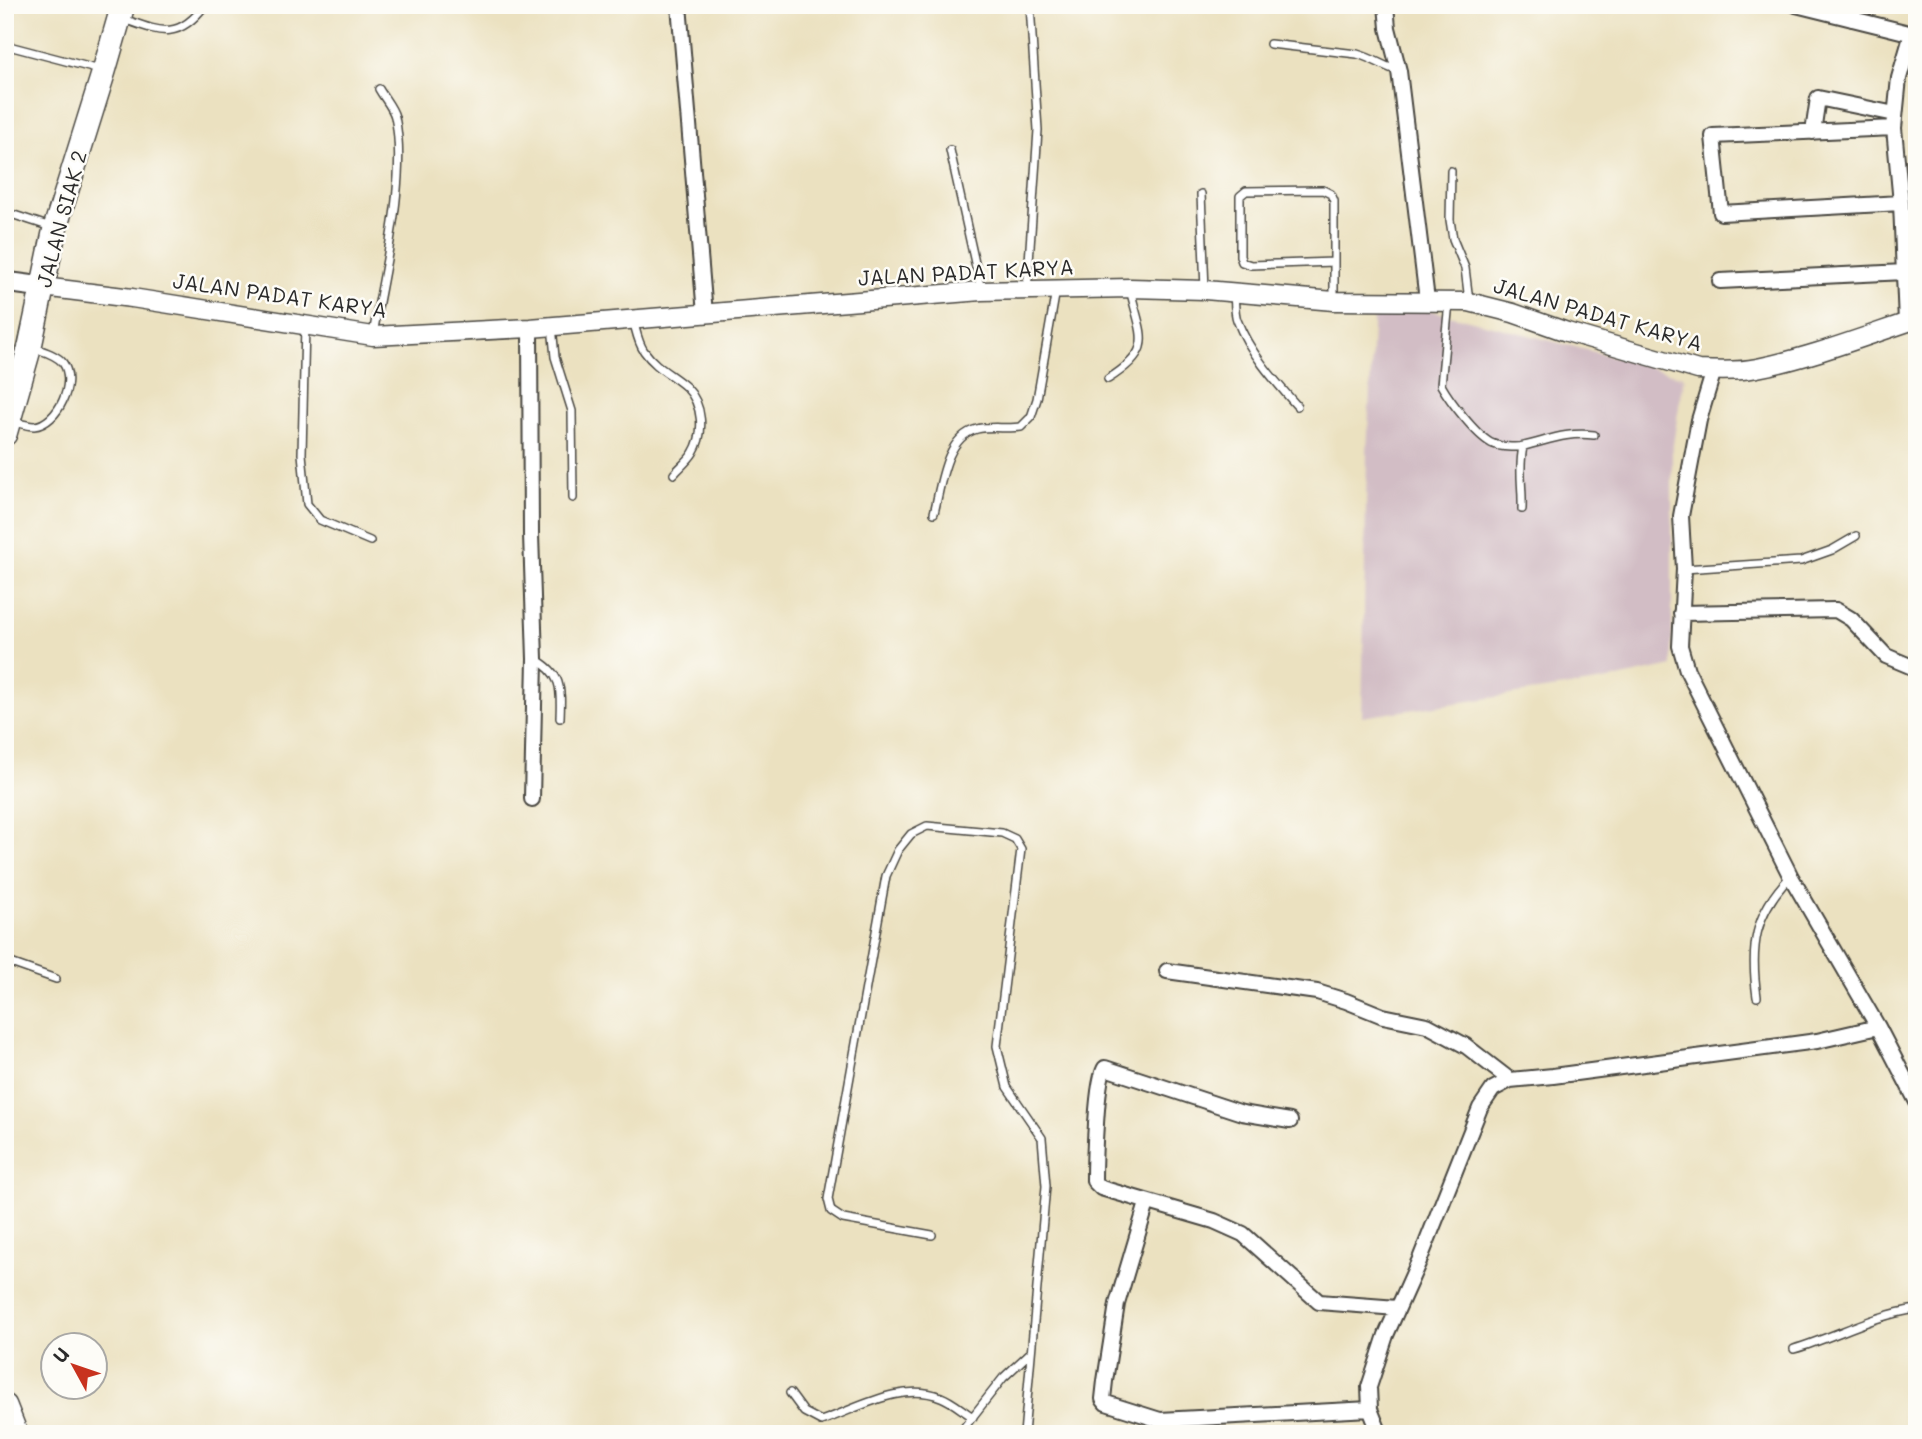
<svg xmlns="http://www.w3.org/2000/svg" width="1922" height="1439" viewBox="0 0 1922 1439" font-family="Mali,sans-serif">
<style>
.industrial{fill:#d2bdc5}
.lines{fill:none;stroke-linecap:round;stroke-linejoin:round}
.service-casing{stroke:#484641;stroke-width:10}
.minor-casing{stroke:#484641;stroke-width:18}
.tertiary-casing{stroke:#484641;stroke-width:21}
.secondary-casing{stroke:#484641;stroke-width:23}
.trunk-casing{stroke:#484641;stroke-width:26}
.service{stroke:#fff;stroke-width:7}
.minor{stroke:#fff;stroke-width:14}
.tertiary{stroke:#fff;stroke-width:18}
.secondary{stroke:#fff;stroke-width:19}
.trunk{stroke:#fff;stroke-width:23}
.labels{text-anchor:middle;stroke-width:5;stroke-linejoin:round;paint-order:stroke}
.street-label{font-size:21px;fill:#2b2b2b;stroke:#fdfcf7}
</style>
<rect width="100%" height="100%" fill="#fdfcf7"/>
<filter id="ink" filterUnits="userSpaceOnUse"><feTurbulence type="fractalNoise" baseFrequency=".0143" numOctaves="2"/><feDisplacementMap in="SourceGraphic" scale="14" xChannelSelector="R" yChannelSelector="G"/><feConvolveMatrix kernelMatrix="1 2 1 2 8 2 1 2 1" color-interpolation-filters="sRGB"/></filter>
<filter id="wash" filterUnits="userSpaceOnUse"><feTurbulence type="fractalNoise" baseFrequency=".00686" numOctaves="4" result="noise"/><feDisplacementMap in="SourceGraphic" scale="28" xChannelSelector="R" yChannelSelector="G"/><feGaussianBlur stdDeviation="1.57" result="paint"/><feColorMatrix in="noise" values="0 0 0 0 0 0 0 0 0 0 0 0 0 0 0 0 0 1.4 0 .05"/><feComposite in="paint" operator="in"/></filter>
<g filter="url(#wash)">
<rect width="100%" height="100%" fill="#ebe1c0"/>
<path class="industrial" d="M 1374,306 L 1417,307 L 1611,356 L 1684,377 L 1672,450 L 1672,666 L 1604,681 L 1362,717 L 1367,452 Z"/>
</g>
<g filter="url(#ink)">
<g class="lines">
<defs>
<path id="service" d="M 124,19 C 160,32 178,41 205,5
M 1270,44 L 1357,54 C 1372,58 1383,66 1398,71
M 5,45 L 100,70
M 950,150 L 981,290
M 1451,171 L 1450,220 L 1453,239 L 1465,268 L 1469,301
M 1201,194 L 1205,289
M 5,212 L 51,227
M 1027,291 L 1038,130 L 1030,5
M 1234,293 C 1235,301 1234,312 1237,320 C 1249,352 1275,381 1297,406
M 1334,300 L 1334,201 L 1331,194 L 1323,190 L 1246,191 L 1240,196 L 1240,256 L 1242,262 L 1251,265 L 1334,262
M 1449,302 L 1441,385 C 1450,401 1475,434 1491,443 C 1499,447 1516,448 1524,446 C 1550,440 1565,432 1594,435
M 633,320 C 636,330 638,343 644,351 C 656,368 671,374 686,387 C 703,404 705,433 693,453 C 688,461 680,467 674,474
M 305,325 L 302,454 L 307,504 L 320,520 L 370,541
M 552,326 L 555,357 L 572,411 L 573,498
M 373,335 C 383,275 408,176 395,117 C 393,108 384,98 379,89
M 1108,379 C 1156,349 1141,337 1130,289
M 12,421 C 19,423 28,426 34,426 C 58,424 77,382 63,363 C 57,355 43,351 34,348
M 1522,509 C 1523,486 1518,470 1523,447
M 934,513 C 941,486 945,437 977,429 C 990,426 1007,429 1021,427 L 1031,417 L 1037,399 L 1056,290
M 1684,569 L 1801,561 L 1832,550 L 1856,536
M 535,659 C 563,674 561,690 560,718
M 5,961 L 56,979
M 1757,997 C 1750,947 1754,914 1790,877
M 932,1235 L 843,1219 L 831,1211 L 828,1199 L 886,876 L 898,850 L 911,834 L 927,826 L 1002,833 L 1015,839 L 1021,849 L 997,1046 L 1007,1087 L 1042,1138 L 1046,1186 L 1024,1434
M 1794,1349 C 1835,1337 1873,1315 1917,1309
M 790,1393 L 804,1412 L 821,1421 C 857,1409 902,1381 941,1397 C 952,1401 963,1411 973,1417
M 959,1434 L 1003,1378 L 1031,1352"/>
<path id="minor" d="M 679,5 L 705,314
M 1386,5 L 1388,28 L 1399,71 L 1427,300
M 1796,5 L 1913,34
M 1852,19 L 1856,5
M 1894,128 L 1713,136 L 1721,213 L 1901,203
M 1813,132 L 1818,98 L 1895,114
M 1720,281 L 1905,272
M 1906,322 L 1901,203 L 1894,128 L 1899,78 L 1911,37 L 1917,31
M 530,328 L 531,534 L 535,659 L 532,799
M 1714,370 L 1699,420 L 1681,516 L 1684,569 L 1680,646 L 1687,670 L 1791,877 L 1878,1027 L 1917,1102
M 1681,613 L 1836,610 L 1851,619 L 1886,656 L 1917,669
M 1167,971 L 1317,992 L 1346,1001 L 1383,1016 L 1427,1025 L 1466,1046 L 1510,1080
M 1290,1121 L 1242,1113 L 1105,1068 C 1096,1079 1094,1162 1094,1181 L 1101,1188 L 1214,1221 L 1243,1234 L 1319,1302 L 1397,1308
M 1147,1203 L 1117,1304 L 1105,1381 L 1103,1399 L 1106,1403 L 1160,1420 L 1370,1409
M 1380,1434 L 1370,1409 L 1369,1387 L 1386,1335 L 1420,1259 L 1480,1108 L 1493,1089 L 1510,1080 L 1553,1076 L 1817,1041 L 1878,1027"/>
<path id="tertiary" d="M 43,287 L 132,298 L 373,336 L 530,328 L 981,291 L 1130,288 L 1205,290 L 1334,301 L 1469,302 L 1513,313 L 1567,332 L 1698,370 C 1717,371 1739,372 1757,368 C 1809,358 1866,336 1917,319"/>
<path id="secondary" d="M 5,282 L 43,287"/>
<path id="trunk" d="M 5,434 L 30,346 L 55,228 L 104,71 L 123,5
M 5,1406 L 16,1434"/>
</defs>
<use href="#service" class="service-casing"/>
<use href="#minor" class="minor-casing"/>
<use href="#tertiary" class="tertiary-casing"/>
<use href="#secondary" class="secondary-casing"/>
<use href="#trunk" class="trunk-casing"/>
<use href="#service" class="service"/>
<use href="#minor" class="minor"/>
<use href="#tertiary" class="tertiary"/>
<use href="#secondary" class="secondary"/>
<use href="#trunk" class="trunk"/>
</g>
</g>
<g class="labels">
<g class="street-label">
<text transform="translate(62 219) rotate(-75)" y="7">JALAN SIAK 2</text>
<text transform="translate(966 273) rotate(-3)" y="7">JALAN PADAT KARYA</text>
<text transform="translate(280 296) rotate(8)" y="7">JALAN PADAT KARYA</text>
<text transform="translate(1598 315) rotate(16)" y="7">JALAN PADAT KARYA</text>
</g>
</g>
<rect width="1922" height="1439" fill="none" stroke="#fdfcf7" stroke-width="28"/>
<g transform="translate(74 1366) rotate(310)"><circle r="33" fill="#fdfcf7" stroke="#a9a8a5" stroke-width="2"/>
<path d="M0-5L12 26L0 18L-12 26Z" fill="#c8321e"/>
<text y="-10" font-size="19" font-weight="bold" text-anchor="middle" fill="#2b2b2b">U</text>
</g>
</svg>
